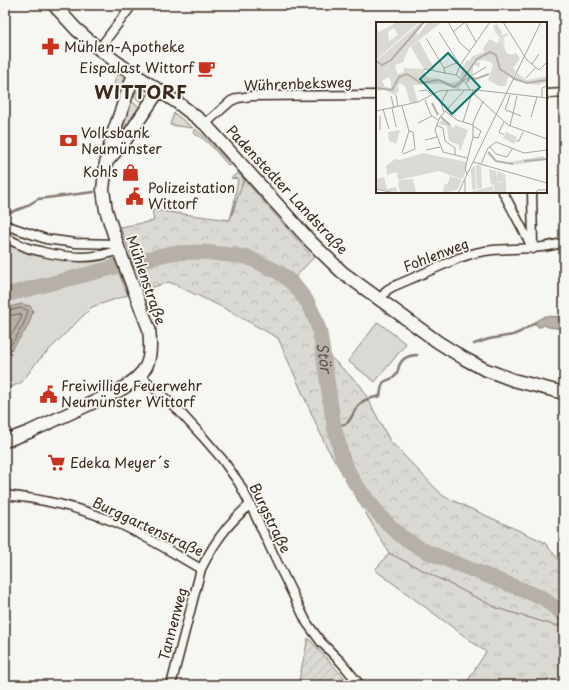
<svg xmlns="http://www.w3.org/2000/svg" width="569" height="690" viewBox="0 0 569 690" font-family="'Playpen Sans',sans-serif">
<style>
.grass{fill:url(#grass-tufts);stroke:#8a8278}
.forest{fill:url(#forest-crowns);stroke:#8a8278}
.park{fill:#dad9d3;stroke:#8a8278}
.garden{fill:url(#garden-furrows);stroke:#8a8278}
.water{fill:#b6b0a9;stroke:#857a71}
.lines{fill:none;stroke-linecap:round;stroke-linejoin:round}
.shore{stroke:#6c6056;stroke-width:1}
.stream{stroke:#857a71;stroke-width:2.5}
.river{stroke:#b6b0a9;stroke-width:15}
.street-casing{stroke:#3b2a1e;stroke-width:11}
.secondary-casing{stroke:#3b2a1e;stroke-width:15}
.street{stroke:#f6f6f2;stroke-width:8}
.secondary{stroke:#f6f6f2;stroke-width:12}
.labels{text-anchor:middle;stroke-width:3.5;stroke-linejoin:round;paint-order:stroke}
.poi-label{font-size:14px;fill:#3b2a1e;stroke:#f6f6f2;text-anchor:start}
.street-label{font-size:14px;fill:#3b2a1e;stroke:#f6f6f2}
.water-label{font-size:15px;font-style:italic;fill:#605248;stroke:#f6f6f2}
.district-label{font-size:18px;font-weight:bold;letter-spacing:1px;fill:#3b2a1e;stroke:#f6f6f2}
.inset-river{fill:none;stroke:#b6b0a9;stroke-width:2}
.inset-road{fill:none;stroke:#aba49d;stroke-width:1}
.view{fill:#0f766e;fill-opacity:0.15;stroke:#0f766e;stroke-width:2}
.inset-edge{fill:none;stroke:#3b2a1e;stroke-width:2}
</style>
<defs>
<pattern id="grass-tufts" width="24" height="20" patternUnits="userSpaceOnUse"><rect width="24" height="20" fill="#dad9d3"/><path d="M3 7l-1-3M5 7V3M7 7l1-3M15 17l-1-3M17 17v-4M19 17l1-3" fill="none" stroke="#bcbab5"/></pattern>
<pattern id="forest-crowns" width="20" height="18" patternUnits="userSpaceOnUse"><rect width="20" height="18" fill="#dad9d3"/><path d="M2 6a3 3 0 1 1 6 0M12 15a3 3 0 1 1 6 0" fill="none" stroke="#bcbab5"/></pattern>
<pattern id="garden-furrows" width="10" height="10" patternUnits="userSpaceOnUse"><rect width="10" height="10" fill="#dad9d3"/><path d="M-1 1l2-2M0 10L10 0M9 11l2-2" fill="none" stroke="#bcbab5"/></pattern>
</defs>
<rect width="100%" height="100%" fill="#f6f6f2"/>
<filter id="ink" filterUnits="userSpaceOnUse"><feTurbulence type="fractalNoise" baseFrequency=".025" numOctaves="2"/><feDisplacementMap in="SourceGraphic" scale="8" xChannelSelector="R" yChannelSelector="G"/><feConvolveMatrix kernelMatrix="1 2 1 2 8 2 1 2 1" color-interpolation-filters="sRGB"/></filter>
<g filter="url(#ink)">
<path class="grass" d="M 119,74 C 124,79 125,83 123,90 C 113,84 112,83 119,74 Z
M 138,91 L 140,91 L 145,93 L 147,98 L 144,103 L 132,96 L 135,92 Z
M 130,101 L 142,108 L 122,135 L 120,136 L 118,135 Z
M 174,113 L 193,128 L 170,125 Z
M 195,129 L 206,138 L 231,165 L 229,166 C 220,157 206,137 194,134 Z
M 238,173 L 244,179 L 230,220 L 234,204 L 238,179 L 231,178 Z
M 389,553 L 497,608 L 557,626 L 564,623 L 564,685 L 465,685 L 486,652 L 375,570 Z"/>
<path class="forest" d="M 244,179 L 313,258 L 291,282 L 308,303 L 315,318 L 320,333 L 322,349 L 361,386 L 390,441 L 443,496 L 544,542 L 564,566 L 564,623 L 557,626 L 497,608 L 389,553 L 325,444 L 278,338 L 220,306 L 169,282 L 144,290 L 120,227 L 154,221 L 152,210 L 230,220 Z"/>
<path class="park" d="M 5,243 L 26,252 L 64,260 L 86,261 L 112,257 L 128,295 L 92,307 L 36,363 L 22,382 L 5,390 Z
M 378,322 L 406,344 L 375,382 L 348,361 Z"/>
<path class="garden" d="M 308,638 L 351,685 L 298,685 Z"/>
<path class="water" d="M 22,304 L 30,306 L 33,310 L 30,321 L 25,331 L 11,350 L 5,353 L 5,308 Z
M 545,316 L 564,317 L 564,329 L 548,327 L 544,325 L 541,327 L 538,327 L 536,324 L 533,323 L 534,322 Z"/>
<g class="lines">
<path class="shore" d="M 5,311 L 22,308 L 27,310 L 28,311 C 26,321 14,345 5,349
M 5,316 L 20,314 L 22,316 L 17,326 L 5,343"/>
<path class="stream" d="M 5,211 L 6,212 L 11,212 L 25,207 L 38,199 L 94,192
M 474,344 L 489,339 L 513,335 L 520,332 L 535,323
M 334,426 C 338,425 343,425 347,423 C 353,418 354,407 362,402 C 367,398 374,398 380,396 C 381,392 381,387 383,383 C 386,379 393,380 396,375 C 398,373 398,369 399,366 C 402,358 409,355 417,355"/>
<path class="river" id="s1" d="M 5,295 L 171,253 L 203,252 L 247,257 L 277,271 L 291,282 L 299,291 L 308,303 L 315,318 L 320,333 L 334,426 L 343,460 L 354,482 L 369,502 L 384,520 L 401,536 L 425,551 L 543,598 L 564,615"/>
<defs>
<path id="street" d="M 99,49 L 132,5
M 546,94 L 564,93
M 205,124 L 231,101 L 238,98 L 252,96 L 377,95
M 503,192 L 533,249
M 532,192 L 533,246
M 5,225 L 46,239 L 75,243 L 117,244
M 5,238 C 13,241 20,245 28,248 C 33,250 38,250 43,252 C 70,258 93,260 119,250
M 380,300 L 387,290 L 392,287 L 459,258 C 470,254 481,251 493,250 C 517,248 541,250 564,242
M 140,375 L 179,411 L 202,436 L 222,459 L 239,483 L 250,504 L 277,562 L 307,623 L 321,642 L 341,662 L 360,685
M 5,495 C 44,499 78,507 115,522 C 145,535 173,553 201,569 C 208,555 216,541 226,529 C 233,520 242,512 250,504
M 171,685 L 201,569"/>
<path id="secondary" d="M 54,5 L 76,29 L 99,49 L 122,66 L 178,103 L 205,124 L 311,242 L 342,272 L 438,342 L 465,359 L 484,369 L 513,380 L 564,393
M 108,160 L 124,142 L 159,90
M 5,441 L 29,432 L 120,390 C 148,373 153,362 149,329 L 119,250 L 106,210 L 103,190 L 106,163 L 113,134 L 134,74"/>
</defs>
<use href="#street" class="street-casing"/>
<use href="#secondary" class="secondary-casing"/>
<use href="#street" class="street"/>
<use href="#secondary" class="secondary"/>
</g>
</g>
<defs>
<symbol id="pharmacy-bare" viewBox="-9 -9 18 18"><path d="M-2-6h4v4h4v4h-4v4h-4v-4h-4v-4h4Z" fill="#c8321e" stroke="#f6f6f2" stroke-width="2.5" paint-order="stroke"/></symbol>
<symbol id="cafe-bare" viewBox="-9 -9 18 18"><path d="M-5.5-4.5H6V0H3Q3 3.5 0 3.5H-2.5Q-5.5 3.5-5.5 0ZM3-3.2v2h1.7v-2ZM-6 4.5H4V6H-6Z" fill="#c8321e" stroke="#f6f6f2" stroke-width="2.5" paint-order="stroke"/></symbol>
<symbol id="bank-bare" viewBox="-9 -9 18 18"><path d="M-6-4H6V4H-6ZM0-2.3a2.3 2.3 0 1 0 0 4.6a2.3 2.3 0 1 0 0-4.6Z" fill="#c8321e" stroke="#f6f6f2" stroke-width="2.5" paint-order="stroke"/></symbol>
<symbol id="shop-bare" viewBox="-9 -9 18 18"><path d="M-5-2.5h2.3a2.7 3.5 0 0 1 5.4 0H5L5.5 6h-11ZM-1.5-2.5h3a1.5 2.3 0 0 0-3 0Z" fill="#c8321e" stroke="#f6f6f2" stroke-width="2.5" paint-order="stroke"/></symbol>
<symbol id="civic-bare" viewBox="-9 -9 18 18"><path d="M-.6-6.5H3V-4.5H.6V-3L4-1V1h2V6H-6V1h2V-1L-.6-3ZM-1.2 2.5V6h2.4V2.5Z" fill="#c8321e" stroke="#f6f6f2" stroke-width="2.5" paint-order="stroke"/></symbol>
<symbol id="supermarket-bare" viewBox="-9 -9 18 18"><path d="M-6-5.5h2.5l.6 2H6L4.5 2H-2.5L-4.4-4H-6ZM-1.5 3.2a1.3 1.3 0 1 0 .1 0ZM3 3.2a1.3 1.3 0 1 0 .1 0Z" fill="#c8321e" stroke="#f6f6f2" stroke-width="2.5" paint-order="stroke"/></symbol>
</defs>
<g fill-rule="evenodd">
<use href="#pharmacy-bare" x="38" y="34" width="25" height="25"/>
<use href="#cafe-bare" x="194" y="56" width="25" height="25"/>
<use href="#bank-bare" x="56" y="128" width="25" height="25"/>
<use href="#shop-bare" x="118" y="160" width="25" height="25"/>
<use href="#civic-bare" x="122" y="184" width="25" height="25"/>
<use href="#civic-bare" x="36" y="382" width="25" height="25"/>
<use href="#supermarket-bare" x="44" y="450" width="25" height="25"/>
</g>
<g class="labels">
<g class="poi-label">
<text x="64" y="52">Mühlen-Apotheke</text>
<text x="194" y="73" text-anchor="end">Eispalast Wittorf</text>
<text x="81" y="138">Volksbank<tspan x="81" dy="16">Neumünster</tspan></text>
<text x="118" y="177" text-anchor="end">Kohls</text>
<text x="148" y="193">Polizeistation<tspan x="148" dy="16">Wittorf</tspan></text>
<text x="61" y="391">Freiwillige Feuerwehr<tspan x="61" dy="16">Neumünster Wittorf</tspan></text>
<text x="70" y="468">Edeka Meyer´s</text>
</g>
<g class="street-label">
<text transform="translate(298 84) rotate(-2)" y="5">Wührenbeksweg</text>
<text transform="translate(287 190) rotate(47)" y="5">Padenstedter Landstraße</text>
<text transform="translate(436 255) rotate(-21)" y="5">Fohlenweg</text>
<text transform="translate(146 280) rotate(71)" y="5">Mühlenstraße</text>
<text transform="translate(270 518) rotate(64)" y="5">Burgstraße</text>
<text transform="translate(148 527) rotate(25)" y="5">Burggartenstraße</text>
<text transform="translate(173 624) rotate(-75)" y="5">Tannenweg</text>
</g>
<g class="water-label">
<text dy="5" stroke="none"><textPath href="#s1" startOffset="383">Stör</textPath></text>
</g>
<g class="district-label">
<text x="141" y="99">WITTORF</text>
</g>
</g>
<g transform="translate(376 22)">
<rect width="171" height="171" fill="#f6f6f2"/>
<path d="M 121,2 L 126,11 L 125,14 L 131,11 L 132,13 L 127,15 L 129,22 L 120,11 L 117,4 ZM 30,21 L 32,24 L 25,38 L 13,48 L 0,46 L 0,40 L 4,43 L 13,40 ZM 112,30 L 120,33 L 124,46 L 133,53 L 129,64 L 123,64 L 112,58 L 117,43 L 114,40 L 108,38 L 101,39 L 101,37 ZM 27,46 L 48,47 L 50,55 L 59,56 L 47,61 L 37,55 L 22,60 L 26,60 L 22,63 L 23,69 L 19,73 L 8,68 L 2,69 L 0,63 L 15,66 L 15,60 L 21,52 L 28,50 ZM 130,110 L 141,115 L 138,122 L 127,116 ZM 99,143 L 100,167 L 96,168 L 95,147 ZM 100,143 L 105,144 L 106,166 L 101,167 ZM 113,147 L 120,149 L 121,158 L 121,149 L 129,152 L 130,160 L 122,159 L 121,162 L 115,163 ZM 74,154 L 86,158 L 81,168 L 67,171 L 68,163 L 72,161 ZM 37,157 L 40,171 L 24,171 L 22,160 L 24,158 ZM 117,164 L 117,168 L 110,171 L 90,171 Z" fill="#dad9d3"/>
<path d="M 21,0 L 43,0 L 0,38 L 0,6 L 3,10 ZM 18,6 L 22,13 L 13,19 L 12,10 ZM 45,0 L 48,0 L 40,10 L 42,13 L 52,0 L 66,0 L 33,26 L 27,40 L 19,43 L 21,52 L 15,60 L 13,55 L 6,59 L 9,65 L 0,63 L 0,46 L 13,48 L 18,41 L 25,38 L 32,24 L 30,22 L 13,40 L 4,43 L 0,39 ZM 122,16 L 127,20 L 130,30 L 134,33 L 140,31 L 144,37 L 137,46 L 140,49 L 137,55 L 124,46 L 121,35 L 116,31 L 103,35 L 98,41 L 93,39 L 97,34 L 108,30 L 107,27 L 113,17 L 121,21 L 123,20 ZM 141,51 L 151,58 L 171,54 L 171,60 L 162,63 L 151,62 L 139,57 ZM 27,53 L 47,61 L 59,56 L 75,61 L 84,58 L 88,60 L 83,65 L 84,68 L 65,62 L 37,63 L 42,80 L 34,81 L 29,64 L 21,60 ZM 24,108 L 20,122 L 13,119 L 12,110 ZM 47,131 L 91,140 L 88,155 L 85,157 L 63,149 L 22,158 L 21,150 L 11,153 L 10,144 L 19,137 L 24,138 ZM 167,134 L 171,138 L 138,143 L 133,140 ZM 8,155 L 11,167 L 20,165 L 21,170 L 0,167 L 0,157 ZM 122,160 L 130,160 L 130,171 L 111,171 L 118,168 L 118,163 Z" fill="#dad9d3" fill-rule="evenodd"/>
<path d="M 91,38 L 98,41 L 104,40 L 103,45 L 97,42 L 97,52 L 87,58 L 84,57 L 86,47 ZM 67,97 L 78,106 L 79,103 L 92,108 L 85,127 L 93,130 L 83,127 L 83,123 L 73,119 L 71,104 L 62,102 Z" fill="#dad9d3"/>
<path d="M 43,19 L 59,48 L 48,47 L 35,25 Z" fill="#dad9d3"/>
<path class="inset-river" d="M 0,39 L 6,43 L 15,38 L 48,0M 91,60 L 94,55 L 100,57 L 113,52M 0,66 L 16,68 L 23,55 L 31,52 L 45,61 L 63,58 L 78,65 L 84,61 L 101,37 L 114,30 L 120,33 L 124,47 L 139,57 L 151,61 L 171,58M 56,81 L 62,93M 65,95 L 74,103M 112,130 L 120,139 L 137,142M 148,139 L 171,137"/>
<path class="inset-road" d="M 72,0 L 84,21 L 94,30M 127,0 L 151,38 L 163,48 L 171,40M 63,10 L 82,40M 77,10 L 89,0 L 100,20M 50,16 L 68,46M 156,42 L 163,32M 48,47 L 80,53M 69,52 L 68,46 L 83,40M 80,53 L 85,42 L 114,0M 80,53 L 90,61 L 94,68M 150,56 L 160,45M 87,59 L 110,45M 43,69 L 51,68 L 56,73M 88,69 L 64,95 L 59,108 L 67,130 L 91,136M 98,72 L 132,103 L 171,117M 20,73 L 22,85M 15,74 L 18,86M 166,76 L 166,66 L 171,64M 49,78 L 55,93 L 62,98M 26,84 L 33,109M 16,86 L 20,105M 7,87 L 13,107M 129,88 L 134,73M 130,88 L 145,94M 0,89 L 42,80 L 63,69 L 75,68 L 101,68 L 171,76M 69,89 L 81,98 L 97,103M 68,90 L 65,81 L 72,68M 4,94 L 4,108M 155,95 L 161,75M 87,100 L 97,68M 42,101 L 56,94M 60,103 L 67,106 L 69,119 L 79,126 L 79,133M 134,104 L 141,74M 128,113 L 123,110 L 128,100M 97,115 L 102,116 L 105,109 L 97,104M 49,118 L 61,115M 140,119 L 143,119 L 147,110M 114,125 L 120,132 L 131,135 L 136,127M 50,128 L 64,125M 26,131 L 33,109 L 37,110 L 39,127 L 27,132M 97,140 L 171,161M 105,142 L 112,126 L 120,120 L 148,131 L 171,128M 91,152 L 89,147 L 97,115 L 97,101 L 107,79M 89,158 L 89,171M 0,167 L 19,171M 69,171 L 82,171M 82,171 L 165,0M 159,171 L 162,168 L 170,168"/>
<path class="view" d="M 72,31 L 104,65 L 76,92 L 44,57 Z"/>
<rect width="171" height="171" class="inset-edge"/>
</g>
<rect width="569" height="690" fill="none" stroke="#f6f6f2" stroke-width="20"/>
<rect x="10" y="10" width="549" height="670" fill="none" stroke="#3b2a1e" stroke-width="1.5" filter="url(#ink)"/>
</svg>
